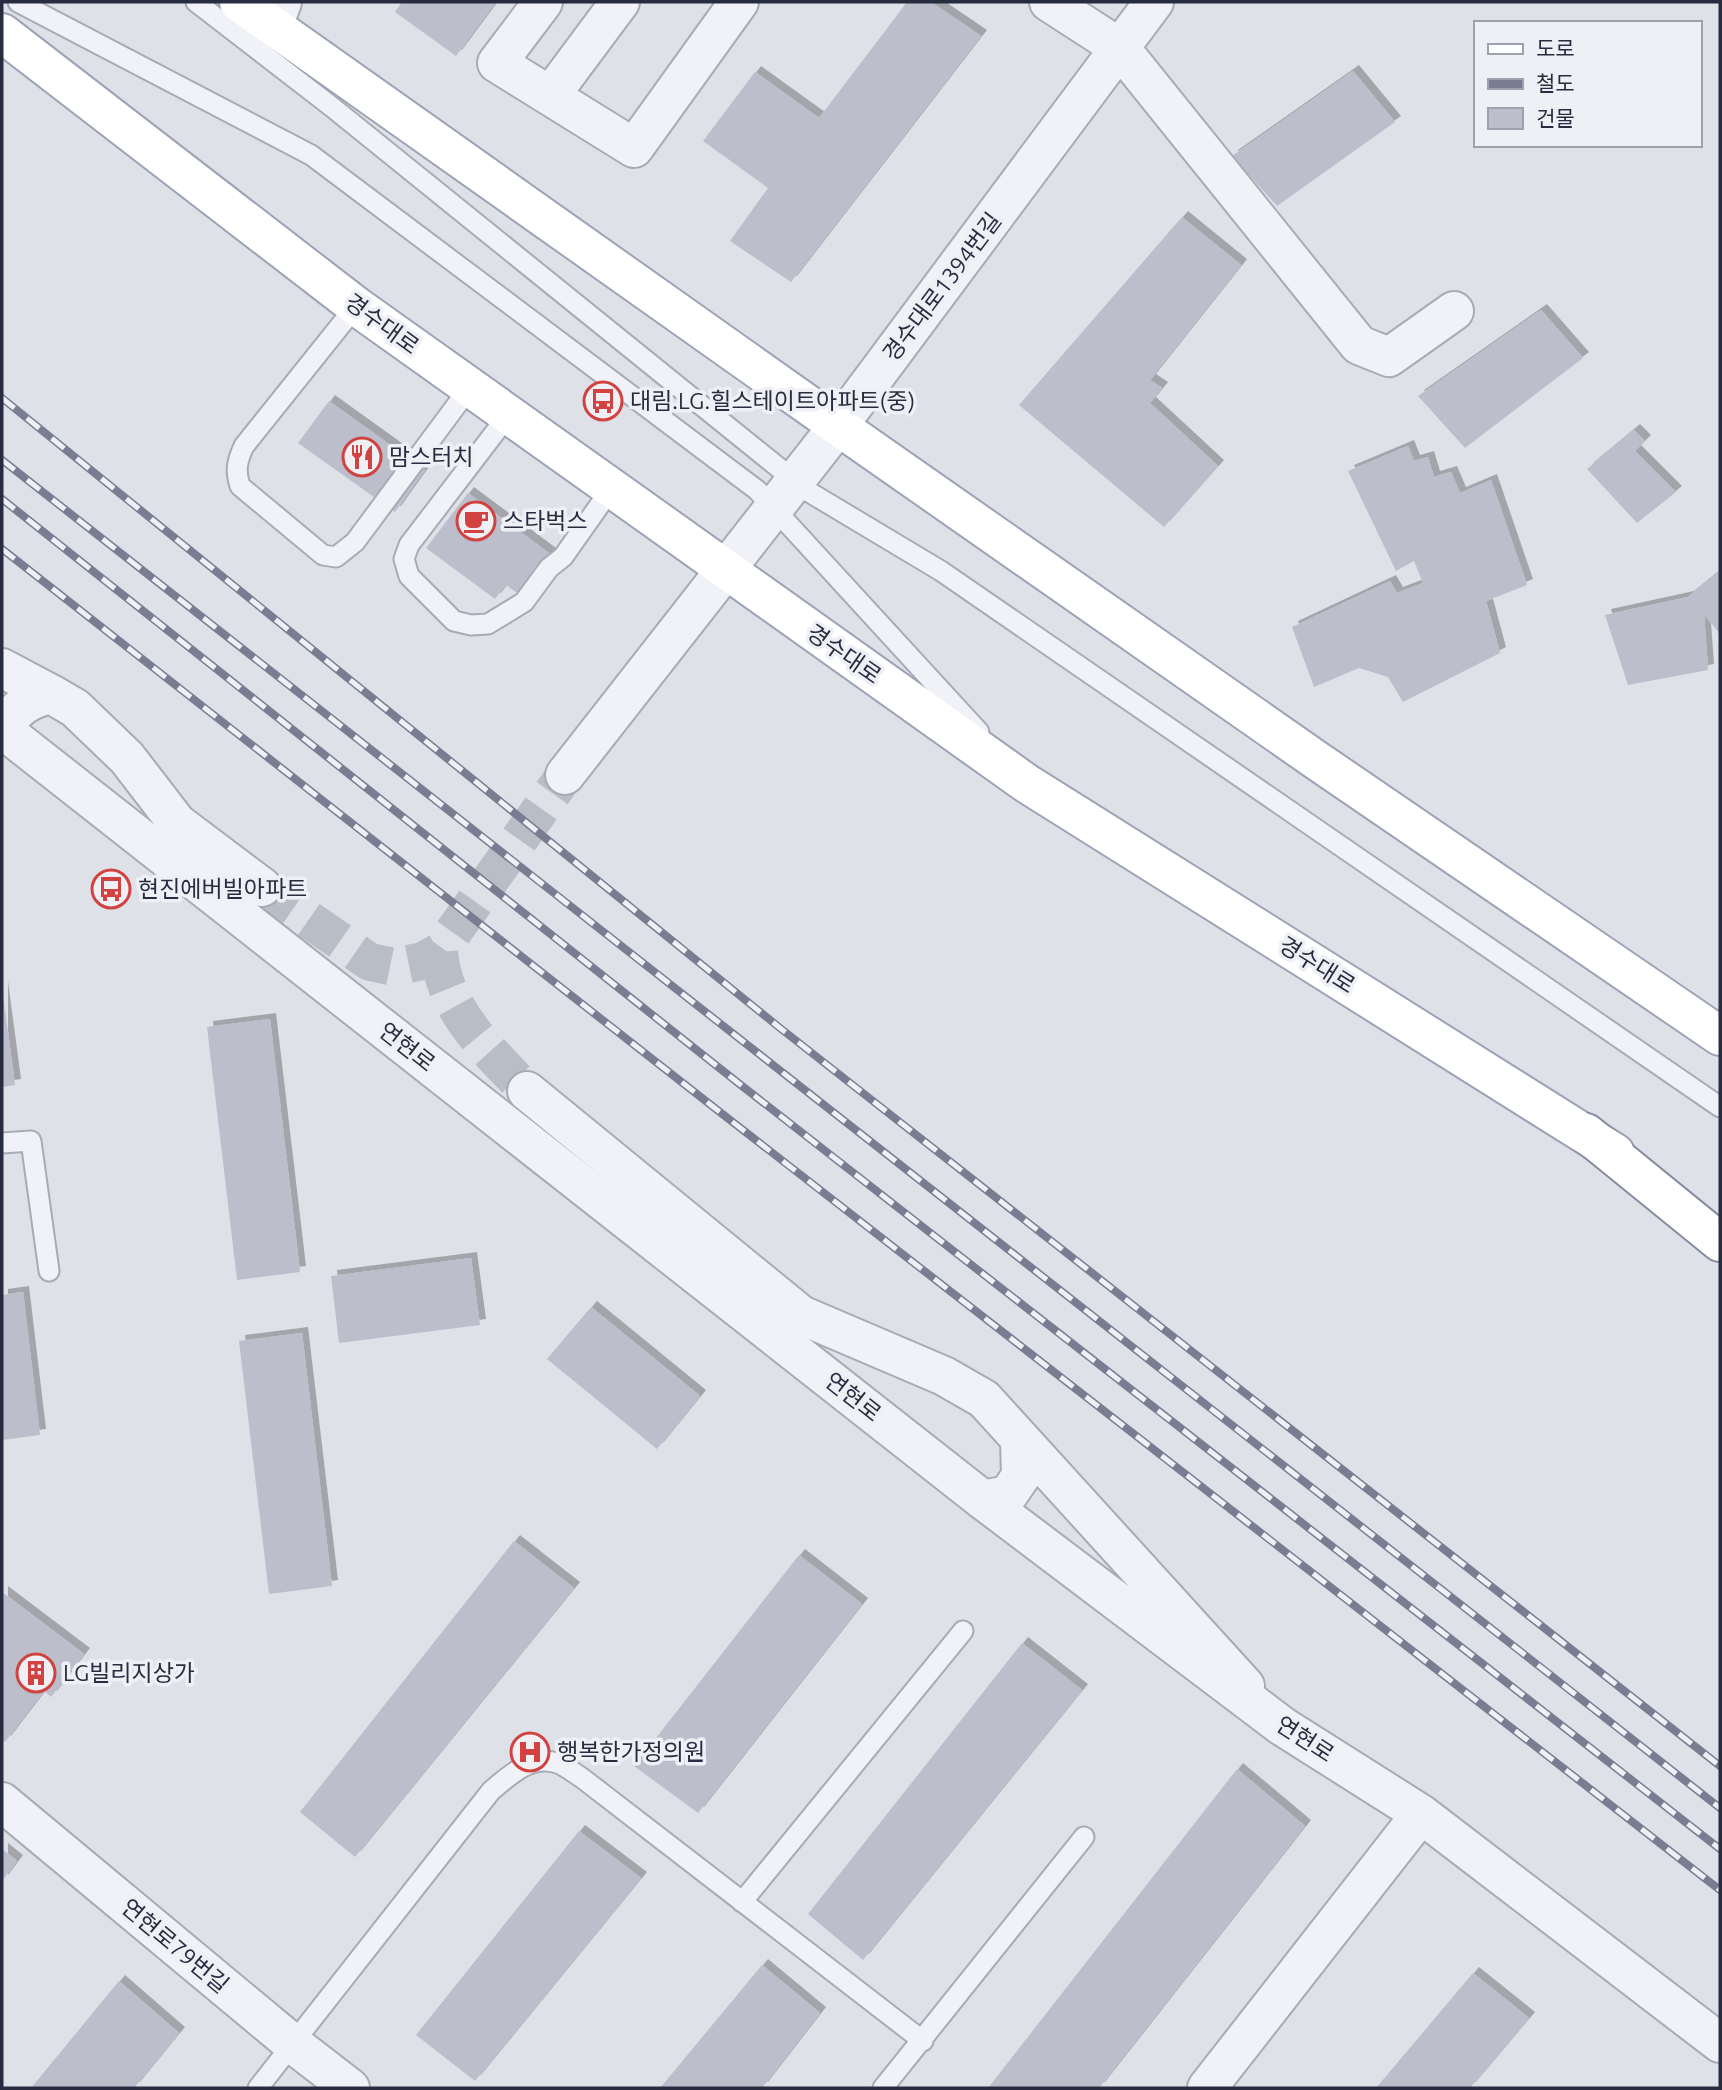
<svg xmlns="http://www.w3.org/2000/svg" width="1722" height="2090" viewBox="0 0 1722 2090" font-family="Ubuntu,'Noto Sans KR',sans-serif">
<style>
.building{fill:#bcbfcb;filter:url(#shadow)}
.lines{fill:none;stroke-linecap:round;stroke-linejoin:round}
.minor-tunnel{stroke:#b9bdc6;stroke-width:38;stroke-dasharray:38 19;stroke-linecap:butt}
.service-casing{stroke:#a7abb6;stroke-width:23}
.minor-casing{stroke:#a7abb6;stroke-width:42}
.tertiary-casing{stroke:#a7abb6;stroke-width:42}
.primary-casing{stroke:#9da3b4;stroke-width:42}
.motorway-casing{stroke:#868b9f;stroke-width:42}
.service{stroke:#f1f2f7;stroke-width:19}
.minor{stroke:#f1f2f7;stroke-width:38}
.tertiary{stroke:#f1f2f7;stroke-width:38}
.primary{stroke:#fff;stroke-width:38}
.motorway{stroke:#fff;stroke-width:38}
.rail-casing{stroke:#787d92;stroke-width:8}
.rail{stroke:#eef0f6;stroke-width:5;stroke-dasharray:16;stroke-linecap:butt}
.labels{text-anchor:middle;stroke-width:7;stroke-linejoin:round;paint-order:stroke}
.street-label{font-size:23px;fill:#272c40;stroke:#eef0f6}
.poi-label{font-size:23px;fill:#272c40;stroke:#eef0f6;text-anchor:start}
</style>
<defs>
<filter id="shadow"><feDropShadow dx="6" dy="-6" stdDeviation="0" flood-color="#0004"/></filter>
</defs>
<rect width="100%" height="100%" fill="#dee1e8"/>
<path class="building" d="M 402,2 L 496,2 L 456,56 L 395,12 Z
M 907,2 L 931,2 L 981,36 L 791,282 L 730,241 L 768,188 L 703,141 L 755,72 L 819,118 Z
M 1353,71 L 1395,122 L 1277,206 L 1232,156 Z
M 1182,217 L 1241,265 L 1150,380 L 1162,388 L 1150,403 L 1218,466 L 1164,527 L 1019,405 Z
M 1541,310 L 1583,358 L 1465,448 L 1418,396 Z
M 329,401 L 425,470 L 395,512 L 298,443 Z
M 1634,430 L 1645,441 L 1635,451 L 1676,492 L 1637,523 L 1587,469 Z
M 1408,446 L 1414,461 L 1428,457 L 1434,477 L 1451,472 L 1460,493 L 1491,480 L 1527,585 L 1486,601 L 1500,653 L 1403,702 L 1388,677 L 1359,668 L 1314,687 L 1292,627 L 1390,581 L 1397,593 L 1423,583 L 1414,561 L 1396,571 L 1348,471 Z
M 468,493 L 550,554 L 520,595 L 506,585 L 495,599 L 426,548 Z
M 1720,571 L 1720,634 L 1704,614 L 1708,670 L 1628,685 L 1605,615 L 1688,597 Z
M 2,987 L 15,1085 L 2,1087 Z
M 270,1019 L 300,1272 L 237,1280 L 207,1027 Z
M 471,1258 L 480,1325 L 339,1343 L 331,1276 Z
M 23,1292 L 40,1435 L 2,1440 L 2,1295 Z
M 591,1307 L 700,1396 L 657,1449 L 547,1359 Z
M 302,1333 L 332,1586 L 269,1594 L 239,1341 Z
M 514,1541 L 574,1588 L 355,1857 L 300,1812 Z
M 799,1555 L 862,1604 L 698,1813 L 634,1766 Z
M 2,1592 L 84,1654 L 51,1697 L 44,1691 L 5,1742 L 2,1739 Z
M 1022,1643 L 1082,1690 L 863,1960 L 808,1914 Z
M 1237,1769 L 1305,1826 L 1099,2088 L 988,2088 Z
M 579,1831 L 641,1878 L 475,2081 L 416,2035 Z
M 2,1849 L 17,1861 L 2,1881 Z
M 762,1965 L 820,2013 L 762,2088 L 660,2088 Z
M 1473,1973 L 1529,2018 L 1470,2088 L 1376,2088 Z
M 119,1981 L 179,2033 L 134,2088 L 31,2088 Z"/>
<g class="lines">
<path class="minor-tunnel" d="M 262,887 L 370,962 L 394,967 L 423,961 L 439,952 L 565,775
M 439,952 C 444,1011 489,1051 527,1091"/>
<defs>
<path id="service" d="M 18,2 L 311,155 L 757,490 L 979,732
M 196,2 L 332,107 L 784,472 L 794,483 L 941,571 L 1720,1107
M 356,306 L 244,446 C 237,461 235,470 240,486 L 323,555 L 336,557 L 355,542 L 470,387
M 509,414 L 409,545 L 404,559 L 409,576 L 454,621 L 471,625 L 488,624 L 524,602 L 549,568 L 563,557 L 611,489
M 2,1143 L 31,1141 L 49,1271
M 742,1902 L 963,1631
M 258,2088 L 491,1791 C 509,1776 531,1754 557,1763 C 566,1766 574,1773 582,1778 L 923,2041
M 883,2088 L 1084,1837"/>
<path id="minor" d="M 543,2 L 497,63 L 634,148 L 739,2
M 1049,2 L 1120,48 L 1359,345 L 1389,357 L 1454,311
M 273,26 L 282,2
M 550,96 L 620,2
M 2,668 L 51,694
M 2,728 C 18,707 26,700 51,694 L 75,708 L 127,758 L 177,823 L 262,887
M 565,775 L 838,426 L 1154,2
M 527,1091 L 801,1315 L 944,1376 L 984,1399 L 1245,1686
M 983,1500 L 1008,1495 L 1021,1476 L 1020,1440
M 2,1802 L 293,2044 L 350,2088"/>
<path id="tertiary" d="M 2,729 L 983,1500 L 1282,1726 L 1421,1814 L 1720,2043
M 1207,2088 L 1421,1814"/>
<path id="primary" d="M 239,2 L 838,426 L 1316,760 L 1720,1036
M 2,33 L 356,306 L 1026,783 L 1615,1153"/>
<path id="motorway" d="M 1586,1133 L 1720,1242"/>
</defs>
<use href="#service" class="service-casing"/>
<use href="#minor" class="minor-casing"/>
<use href="#tertiary" class="tertiary-casing"/>
<use href="#primary" class="primary-casing"/>
<use href="#motorway" class="motorway-casing"/>
<use href="#service" class="service"/>
<use href="#minor" class="minor"/>
<use href="#tertiary" class="tertiary"/>
<use href="#primary" class="primary"/>
<use href="#motorway" class="motorway"/>
<defs>
<path id="rail" d="M 2,398 L 780,1028 L 1720,1766
M 2,460 L 1720,1808
M 2,499 L 737,1082 L 1720,1849
M 2,549 L 716,1109 L 1720,1890"/>
</defs>
<use href="#rail" class="rail-casing"/>
<use href="#rail" class="rail"/>
</g>
<defs>
<symbol id="bus-ring" viewBox="-11 -11 22 22"><circle r="9.5" fill="#eef0f6" stroke="#d14240" stroke-width="1.5"/><path d="M-5-6H5V4H4V6H2V4H-2V6H-4V4H-5ZM-3.5-4V0h7V-4ZM-3.5 1.2v1.5H-2V1.2ZM2 1.2v1.5H3.5V1.2Z" fill="#d14240"/></symbol>
<symbol id="restaurant-ring" viewBox="-11 -11 22 22"><circle r="9.5" fill="#eef0f6" stroke="#d14240" stroke-width="1.5"/><path d="M-5-6h1v4h1v-4h1v4h1v-4h1v5L-1.5 .5V6h-2V.5L-5-1ZM5-6V6H3V1.5H1.5Q1.5-4 5-6Z" fill="#d14240"/></symbol>
<symbol id="cafe-ring" viewBox="-11 -11 22 22"><circle r="9.5" fill="#eef0f6" stroke="#d14240" stroke-width="1.5"/><path d="M-5.5-4.5H6V0H3Q3 3.5 0 3.5H-2.5Q-5.5 3.5-5.5 0ZM3-3.2v2h1.7v-2ZM-6 4.5H4V6H-6Z" fill="#d14240"/></symbol>
<symbol id="building-ring" viewBox="-11 -11 22 22"><circle r="9.5" fill="#eef0f6" stroke="#d14240" stroke-width="1.5"/><path d="M-4-6H4V6H1V3H-1V6H-4ZM-2.5-4.3h1.7v1.8h-1.7ZM.8-4.3h1.7v1.8H.8ZM-2.5-1h1.7V.8h-1.7ZM.8-1h1.7V.8H.8Z" fill="#d14240"/></symbol>
<symbol id="hospital-ring" viewBox="-11 -11 22 22"><circle r="9.5" fill="#eef0f6" stroke="#d14240" stroke-width="1.5"/><path d="M-5-5h3v3.5h4V-5h3V5h-3V1.5h-4V5h-3Z" fill="#d14240"/></symbol>
</defs>
<g fill-rule="evenodd">
<use href="#bus-ring" x="581" y="379" width="44" height="44"/>
<use href="#restaurant-ring" x="340" y="435" width="44" height="44"/>
<use href="#cafe-ring" x="454" y="499" width="44" height="44"/>
<use href="#bus-ring" x="89" y="867" width="44" height="44"/>
<use href="#building-ring" x="14" y="1651" width="44" height="44"/>
<use href="#hospital-ring" x="508" y="1730" width="44" height="44"/>
</g>
<g class="labels">
<g class="street-label">
<text transform="translate(942 287) rotate(-53)" y="8">경수대로1394번길</text>
<text transform="translate(382 324) rotate(36)" y="8">경수대로</text>
<text transform="translate(844 654) rotate(35)" y="8">경수대로</text>
<text transform="translate(1317 965) rotate(32)" y="8">경수대로</text>
<text transform="translate(407 1047) rotate(38)" y="8">연현로</text>
<text transform="translate(853 1397) rotate(38)" y="8">연현로</text>
<text transform="translate(1305 1739) rotate(33)" y="8">연현로</text>
<text transform="translate(175 1946) rotate(40)" y="8">연현로79번길</text>
</g>
<g class="poi-label">
<text x="630" y="409">대림.LG.힐스테이트아파트(중)</text>
<text x="389" y="465">맘스터치</text>
<text x="503" y="529">스타벅스</text>
<text x="138" y="897">현진에버빌아파트</text>
<text x="63" y="1681">LG빌리지상가</text>
<text x="557" y="1760">행복한가정의원</text>
</g>
</g>
<rect width="1722" height="2090" fill="none" stroke="#272c40" stroke-width="7"/>
<rect x="1474" y="21" width="228" height="126" fill="#eef0f6" stroke="#9ea2ad" stroke-width="2"/>
<rect x="1488" y="44" width="35" height="10" fill="#ffffff" stroke="#9ea2ad" stroke-width="2"/>
<text x="1536" y="56" font-size="21" fill="#272c40">도로</text>
<rect x="1488" y="79" width="35" height="10" fill="#787d92" stroke="#9ea2ad" stroke-width="2"/>
<text x="1536" y="91" font-size="21" fill="#272c40">철도</text>
<rect x="1488" y="108" width="35" height="21" fill="#bcbfcb" stroke="#9ea2ad" stroke-width="2"/>
<text x="1536" y="126" font-size="21" fill="#272c40">건물</text>
</svg>
